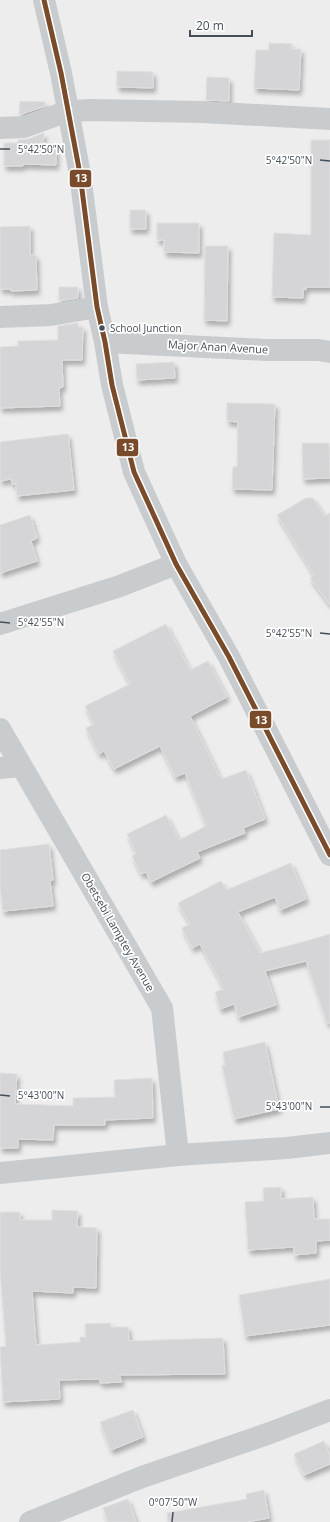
<svg xmlns="http://www.w3.org/2000/svg" width="330" height="1522" viewBox="0 0 330 1522" font-family="'Open Sans',sans-serif">
<style>
.building{fill:#d5d5d7;stroke:#dfdfe0;filter:url(#shadow)}
.lines{fill:none;stroke-linecap:round;stroke-linejoin:round}
.minor{stroke:#c9cccf;stroke-width:22}
.bus-1-casing{stroke:#fff;stroke-width:8}
.bus-1{stroke:#7a4b2a;stroke-width:5}
.ticks{fill:none;stroke:#444f5b;stroke-width:1.5}
.bus-dot{fill:#444f5b;stroke:#fff;stroke-width:1.5}
.labels{text-anchor:middle;stroke-width:3.5;stroke-linejoin:round;paint-order:stroke}
.bus-label{font-size:10px;fill:#444f5b;stroke:#fff;text-anchor:start}
.street-label{font-size:11px;fill:#444f5b;stroke:#fff}
.ticks-label{font-size:10px;text-anchor:middle;fill:#444f5b;stroke:#fff;stroke-width:3.5;stroke-linejoin:round;paint-order:stroke}
.line-badge{stroke:#fff;stroke-width:1.5}
.badge-label{font-size:11px;text-anchor:middle;font-weight:bold;fill:#fff}
</style>
<defs>
<filter id="shadow"><feDropShadow dx="2.5" dy="4.5" stdDeviation="2" flood-color="#0004"/></filter>
</defs>
<rect width="100%" height="100%" fill="#eeeded"/>
<path class="building" d="M 269,43 L 292,44 L 292,49 L 301,49 L 299,90 L 254,88 L 256,50 L 269,50 Z
M 117,71 L 153,72 L 153,88 L 117,87 Z
M 207,77 L 229,78 L 229,101 L 206,100 Z
M 20,101 L 45,102 L 45,106 L 19,115 Z
M 44,133 L 43,143 L 56,144 L 56,165 L 23,164 L 23,166 L 4,166 L 4,143 L 18,143 L 18,140 L 28,139 Z
M 311,140 L 330,140 L 330,287 L 306,287 L 306,290 L 303,289 L 303,298 L 272,297 L 274,233 L 311,235 Z
M 130,210 L 146,210 L 146,229 L 130,229 Z
M 157,223 L 199,223 L 199,253 L 164,252 L 164,240 L 157,240 Z
M 30,226 L 30,255 L 36,255 L 37,290 L 11,291 L 11,289 L 0,289 L 0,227 Z
M 205,246 L 228,246 L 227,321 L 204,320 Z
M 59,287 L 78,287 L 78,298 L 59,301 Z
M 78,323 L 78,327 L 83,327 L 82,360 L 62,360 L 63,387 L 59,388 L 60,406 L 0,408 L 0,347 L 18,346 L 18,341 L 58,340 L 58,326 Z
M 174,362 L 175,378 L 137,380 L 136,364 Z
M 227,403 L 275,404 L 272,490 L 232,489 L 233,467 L 237,467 L 238,422 L 227,421 Z
M 68,434 L 74,490 L 17,496 L 16,484 L 12,484 L 11,479 L 0,481 L 0,442 Z
M 302,443 L 329,443 L 330,478 L 303,479 Z
M 306,498 L 313,498 L 324,516 L 330,513 L 330,605 L 310,578 L 314,575 L 277,515 Z
M 30,515 L 37,538 L 31,541 L 37,561 L 0,573 L 0,525 Z
M 166,624 L 190,670 L 208,661 L 227,697 L 190,716 L 219,776 L 220,775 L 222,779 L 246,770 L 265,819 L 243,828 L 245,833 L 197,852 L 200,858 L 151,882 L 146,872 L 141,874 L 132,856 L 136,853 L 127,834 L 166,815 L 179,840 L 206,826 L 185,773 L 175,777 L 160,746 L 114,769 L 104,751 L 99,754 L 86,728 L 94,724 L 85,706 L 130,684 L 113,651 Z
M 49,844 L 53,880 L 50,881 L 53,906 L 3,911 L 0,887 L 0,850 Z
M 291,863 L 306,899 L 280,910 L 275,897 L 238,912 L 260,953 L 299,943 L 330,934 L 330,1023 L 327,1023 L 306,961 L 265,971 L 276,1005 L 238,1017 L 234,1004 L 220,1009 L 215,992 L 224,989 L 200,944 L 192,948 L 182,928 L 190,924 L 178,903 L 221,881 L 226,890 Z
M 265,1042 L 279,1109 L 234,1119 L 222,1065 L 225,1065 L 223,1052 Z
M 0,1073 L 17,1074 L 15,1104 L 73,1106 L 73,1098 L 115,1097 L 114,1080 L 152,1078 L 153,1118 L 105,1120 L 105,1125 L 54,1125 L 53,1140 L 18,1139 L 18,1148 L 0,1148 Z
M 281,1187 L 281,1199 L 313,1197 L 314,1219 L 330,1219 L 330,1240 L 316,1241 L 316,1253 L 294,1255 L 294,1247 L 248,1250 L 245,1202 L 264,1201 L 263,1188 Z
M 52,1210 L 78,1211 L 77,1227 L 97,1228 L 96,1288 L 73,1287 L 73,1293 L 32,1291 L 36,1345 L 80,1342 L 80,1337 L 86,1337 L 85,1324 L 111,1323 L 111,1327 L 128,1327 L 129,1341 L 223,1338 L 225,1374 L 119,1375 L 122,1382 L 100,1383 L 100,1379 L 59,1380 L 60,1399 L 3,1402 L 0,1347 L 6,1346 L 0,1271 L 0,1212 L 20,1212 L 20,1220 L 52,1220 Z
M 330,1279 L 330,1325 L 245,1336 L 239,1295 Z
M 133,1410 L 143,1437 L 111,1450 L 100,1422 Z
M 324,1441 L 330,1456 L 330,1464 L 304,1475 L 294,1454 Z
M 264,1490 L 269,1518 L 247,1522 L 168,1522 L 167,1513 L 247,1499 L 246,1494 Z
M 128,1499 L 136,1522 L 108,1522 L 103,1508 Z"/>
<g class="lines">
<path class="minor" d="M 44,0 L 61,73 L 80,174 L 97,307 L 105,342 L 112,385 L 134,472 L 176,564 L 229,657 L 330,855
M 0,128 L 24,127 L 68,111 L 92,110 L 202,112 L 330,119
M 0,317 L 51,315 L 97,307
M 105,342 L 267,350 L 318,350 L 330,352
M 0,624 L 120,586 L 176,564
M 0,729 L 162,1008 L 178,1155
M 0,768 L 21,766
M 0,1173 L 178,1155 L 287,1148 L 330,1143
M 30,1522 L 142,1477 L 270,1433 L 330,1410"/>
<defs>
<path id="bus-1" d="M 44,0 L 61,73 L 80,174 L 97,307 L 105,342 L 112,385 L 134,472 L 176,564 L 229,657 L 330,855"/>
</defs>
<use href="#bus-1" class="bus-1-casing"/>
<use href="#bus-1" class="bus-1"/>
</g>
<path class="ticks" d="M 0,149 L 10,149M 320,160 L 330,161M 0,622 L 10,623M 320,633 L 330,634M 0,1095 L 10,1096M 320,1107 L 330,1107M 172,1522 L 173,1512"/>
<circle class="bus-dot" cx="102" cy="328" r="3.5"/>
<g class="labels">
<g class="bus-label">
<text x="110" y="332">School Junction</text>
</g>
<g class="street-label">
<text transform="translate(218 347) rotate(3)" y="4">Major Anan Avenue</text>
<text transform="translate(118 932) rotate(60)" y="4">Obetsebi Lamptey Avenue</text>
</g>
</g>
<g class="ticks-label">
<text x="41" y="153">5°42'50"N</text>
<text x="289" y="164">5°42'50"N</text>
<text x="41" y="626">5°42'55"N</text>
<text x="289" y="637">5°42'55"N</text>
<text x="41" y="1099">5°43'00"N</text>
<text x="289" y="1110">5°43'00"N</text>
<text x="173" y="1506">0°07'50"W</text>
</g>
<g class="line-badge">
<rect x="69" y="169" width="23" height="19" rx="4" fill="#7a4b2a"/>
<rect x="116" y="438" width="23" height="19" rx="4" fill="#7a4b2a"/>
<rect x="249" y="710" width="23" height="19" rx="4" fill="#7a4b2a"/>
</g>
<g class="badge-label">
<text x="81" y="182">13</text>
<text x="128" y="451">13</text>
<text x="261" y="724">13</text>
</g>
<path d="M190 30v6h62v-6" fill="none" stroke="#444f5b" stroke-width="2"/>
<text x="196" y="30" font-size="12" fill="#444f5b" stroke="#ffffff" stroke-width="3" paint-order="stroke">20 m</text>
</svg>
